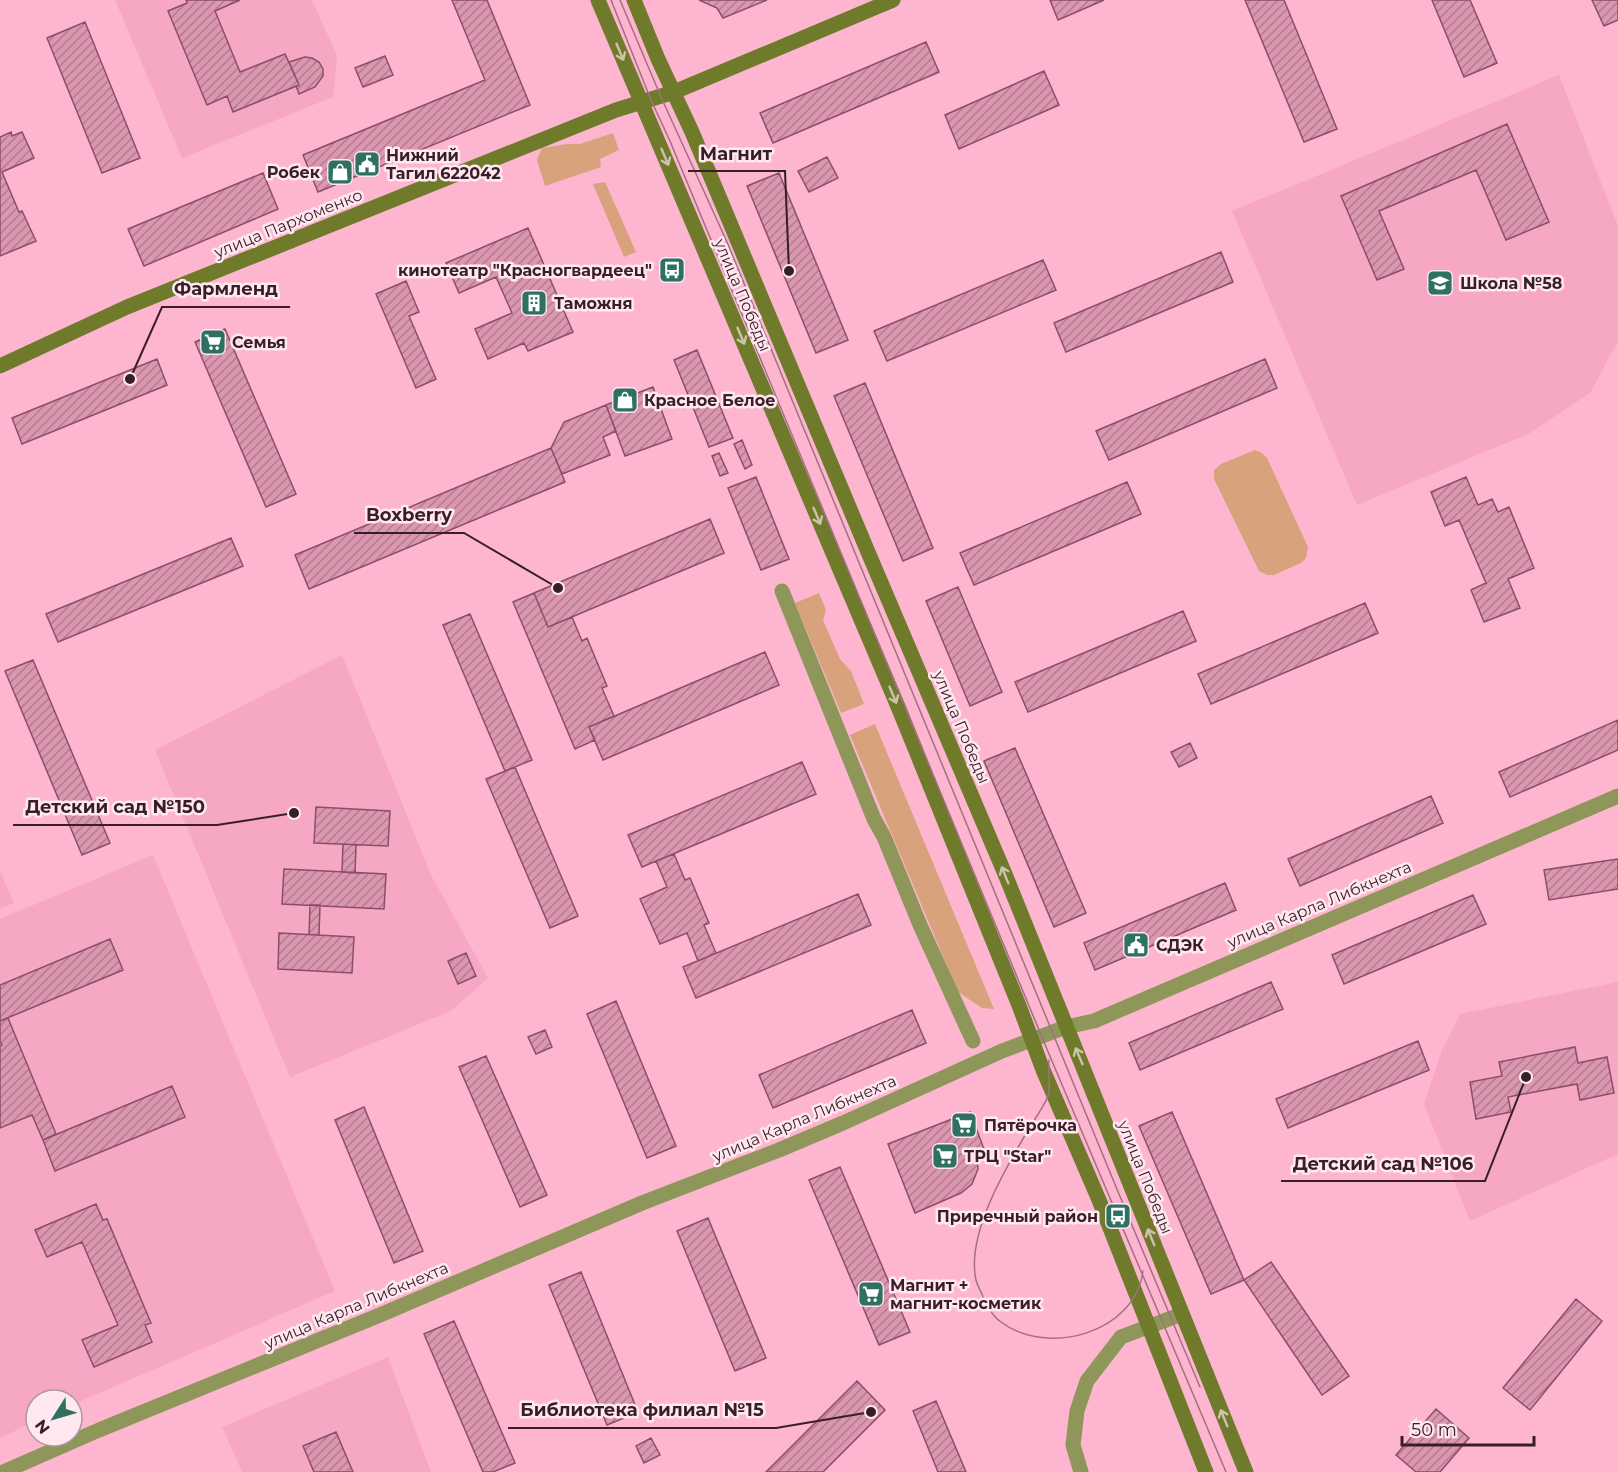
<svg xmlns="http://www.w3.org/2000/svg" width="1618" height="1472" viewBox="0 0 1618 1472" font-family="Montserrat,sans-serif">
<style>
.built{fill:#f5a7c3}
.grass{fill:#d8a27d}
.building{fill:url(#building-hatch);stroke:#8c4e66;stroke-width:1.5}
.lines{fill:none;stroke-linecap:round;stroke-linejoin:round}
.street{stroke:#8e9759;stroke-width:15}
.secondary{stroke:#707a2b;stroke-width:15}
.tram{stroke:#a27082;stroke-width:1.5}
.oneway{stroke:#cdc2aa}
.labels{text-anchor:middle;stroke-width:5;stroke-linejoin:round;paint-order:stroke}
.poi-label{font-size:16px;font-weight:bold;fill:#381e28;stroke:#ffe8ef;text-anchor:start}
.street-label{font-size:16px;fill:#381e28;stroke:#ffe8ef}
.leader{fill:none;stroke:#381e28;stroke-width:2}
.callout-dot{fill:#381e28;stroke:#ffe8ef;stroke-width:2}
.callout-label{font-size:18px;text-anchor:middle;font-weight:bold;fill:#381e28;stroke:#ffe8ef;stroke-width:5;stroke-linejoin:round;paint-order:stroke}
</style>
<defs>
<pattern id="building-hatch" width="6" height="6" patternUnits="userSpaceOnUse" patternTransform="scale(1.5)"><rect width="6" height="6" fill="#dc97b0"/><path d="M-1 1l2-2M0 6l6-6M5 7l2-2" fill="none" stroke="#b37b8f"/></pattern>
</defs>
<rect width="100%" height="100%" fill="#feb6d0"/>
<path class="built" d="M 115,0 L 312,0 L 337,56 L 333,97 L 182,158 Z
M 1559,75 L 1618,226 L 1618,341 L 1590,393 L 1530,433 L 1357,505 L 1232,211 Z
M 342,655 L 432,877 L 488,978 L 451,1011 L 290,1077 L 155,750 Z
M 153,855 L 335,1291 L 72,1405 L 72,1400 L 36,1400 L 36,1421 L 0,1438 L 0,919 Z
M 0,871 L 14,903 L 0,909 Z
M 1618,982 L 1618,1154 L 1470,1221 L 1424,1104 L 1442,1050 L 1460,1014 Z
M 388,1357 L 431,1472 L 242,1472 L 222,1427 Z"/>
<path class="grass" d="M 613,133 L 619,150 L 600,159 L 601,167 L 545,186 L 537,160 L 542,148 L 567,144 L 580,144 Z
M 605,182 L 636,252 L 624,257 L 593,184 Z
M 1255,450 L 1262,453 L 1267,458 L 1308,547 L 1306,558 L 1301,563 L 1274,575 L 1267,575 L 1259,571 L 1214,479 L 1214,470 L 1221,464 Z
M 819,593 L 826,610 L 823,620 L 840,659 L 851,671 L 864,704 L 841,713 L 795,603 Z
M 875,724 L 994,1009 L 982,1008 L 958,992 L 850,735 Z"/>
<path class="building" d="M 186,0 L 240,0 L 215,11 L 240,72 L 285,54 L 299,85 L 233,112 L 227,96 L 207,105 L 168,11 L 187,3 Z
M 452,0 L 487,0 L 530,105 L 318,192 L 303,155 L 485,80 Z
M 699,0 L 767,0 L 723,18 L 717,8 Z
M 1050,0 L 1104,0 L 1058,20 Z
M 1245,0 L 1284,0 L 1337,129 L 1304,142 Z
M 1432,0 L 1470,0 L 1497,63 L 1464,77 Z
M 1592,0 L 1618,0 L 1618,20 L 1604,26 Z
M 85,22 L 140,158 L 102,173 L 47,38 Z
M 926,42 L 939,72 L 773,143 L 760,113 Z
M 385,56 L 393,75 L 363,87 L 355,68 Z
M 305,57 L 312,58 L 319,62 L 323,69 L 323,76 L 315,87 L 299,94 L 296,86 L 299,85 L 289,62 Z
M 1044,71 L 1059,105 L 959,149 L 945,115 Z
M 1507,124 L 1549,222 L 1506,240 L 1476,170 L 1379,211 L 1404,269 L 1377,280 L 1341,196 Z
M 11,132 L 12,136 L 22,132 L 34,158 L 2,172 L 19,212 L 22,211 L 36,241 L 0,256 L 0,137 Z
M 827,157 L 838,178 L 809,192 L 798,171 Z
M 263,173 L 278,209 L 144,266 L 128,229 Z
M 779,173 L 848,340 L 816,353 L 747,186 Z
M 528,228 L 573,332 L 528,351 L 524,343 L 488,359 L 475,329 L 512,313 L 496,277 L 459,293 L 446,263 Z
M 1221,252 L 1233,282 L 1066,352 L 1054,323 Z
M 1043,260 L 1056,290 L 887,361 L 874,331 Z
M 406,281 L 419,312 L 409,316 L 436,379 L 416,388 L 376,294 Z
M 225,329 L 296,494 L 266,507 L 195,342 Z
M 697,350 L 733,438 L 709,447 L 674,360 Z
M 157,359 L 167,385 L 22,444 L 12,418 Z
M 1265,359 L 1277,388 L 1109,460 L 1096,431 Z
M 865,383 L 933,548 L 903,561 L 834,396 Z
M 653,387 L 672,439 L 625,456 L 606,405 Z
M 606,405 L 616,431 L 603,437 L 610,455 L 562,474 L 551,448 L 564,422 Z
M 742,440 L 752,465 L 745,469 L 734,444 Z
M 551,448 L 565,482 L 309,589 L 295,555 Z
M 719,453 L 728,473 L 720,476 L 712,456 Z
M 756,477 L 789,559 L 761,570 L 728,488 Z
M 1466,477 L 1478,505 L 1492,499 L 1498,512 L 1509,507 L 1534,568 L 1508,579 L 1520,608 L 1484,622 L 1471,590 L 1486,583 L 1459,520 L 1445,526 L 1431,492 Z
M 1127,482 L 1141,514 L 974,585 L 960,553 Z
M 710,519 L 724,553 L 548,627 L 534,593 Z
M 231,538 L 243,566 L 58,642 L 46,614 Z
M 958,587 L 1002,692 L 970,706 L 926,601 Z
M 534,593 L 548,627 L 572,617 L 582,641 L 587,638 L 607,686 L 602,688 L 614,716 L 589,727 L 595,740 L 575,749 L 513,602 Z
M 1365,603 L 1378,633 L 1211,704 L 1198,674 Z
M 1183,611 L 1196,641 L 1028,712 L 1015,682 Z
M 470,614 L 532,760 L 505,771 L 443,625 Z
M 765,652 L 779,685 L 603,760 L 589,727 Z
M 33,660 L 110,843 L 82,855 L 5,671 Z
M 1618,720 L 1618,750 L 1510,797 L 1499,772 Z
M 1190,743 L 1197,758 L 1179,767 L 1171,752 Z
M 1015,748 L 1086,913 L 1054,927 L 984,761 Z
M 802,762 L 816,794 L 642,867 L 628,835 Z
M 515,767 L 578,916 L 550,928 L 486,779 Z
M 1431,796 L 1443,823 L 1300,886 L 1288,859 Z
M 316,807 L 390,811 L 388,846 L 314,843 Z
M 343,844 L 356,845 L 355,873 L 342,872 Z
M 674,854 L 685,880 L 690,878 L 709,923 L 704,925 L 716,953 L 698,961 L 687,933 L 660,944 L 640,899 L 667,887 L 656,861 Z
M 1618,859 L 1618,889 L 1549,900 L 1544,870 Z
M 284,869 L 386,874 L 384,909 L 282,904 Z
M 1225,883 L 1236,910 L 1095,970 L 1084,943 Z
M 858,894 L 871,925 L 696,998 L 683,967 Z
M 1473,895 L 1486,924 L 1344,984 L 1332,955 Z
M 310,905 L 320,905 L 319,935 L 309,935 Z
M 279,933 L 354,937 L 352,973 L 278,969 Z
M 110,939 L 123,970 L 0,1021 L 0,985 Z
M 466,953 L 476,976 L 458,984 L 448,961 Z
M 1271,982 L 1283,1009 L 1140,1070 L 1129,1043 Z
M 616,1001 L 676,1146 L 647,1158 L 587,1014 Z
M 912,1010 L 926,1043 L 773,1108 L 759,1075 Z
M 8,1018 L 56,1134 L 43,1140 L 32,1115 L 0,1128 L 0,1046 L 2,1045 L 0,1042 L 0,1021 Z
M 545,1030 L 552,1047 L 536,1054 L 528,1037 Z
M 1418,1041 L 1429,1070 L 1288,1128 L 1276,1099 Z
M 1575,1047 L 1578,1063 L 1607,1057 L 1614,1093 L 1580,1100 L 1577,1084 L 1508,1097 L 1511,1112 L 1476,1119 L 1470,1082 L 1502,1076 L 1499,1062 Z
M 486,1056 L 547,1195 L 520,1207 L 459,1067 Z
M 172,1086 L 185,1117 L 55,1171 L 43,1140 Z
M 364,1107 L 423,1251 L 394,1263 L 335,1120 Z
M 970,1112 L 984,1149 L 977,1152 L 978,1169 L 972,1184 L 961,1193 L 915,1213 L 888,1144 Z
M 1172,1112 L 1244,1280 L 1211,1294 L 1139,1126 Z
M 840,1167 L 910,1332 L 879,1345 L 809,1180 Z
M 96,1204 L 103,1220 L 107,1219 L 151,1323 L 145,1325 L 152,1342 L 94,1367 L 82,1340 L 118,1325 L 82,1242 L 47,1257 L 35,1230 Z
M 708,1218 L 766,1358 L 735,1371 L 677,1231 Z
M 1271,1262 L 1349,1376 L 1322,1395 L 1244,1280 Z
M 581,1272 L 638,1412 L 607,1425 L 549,1285 Z
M 1576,1299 L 1602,1321 L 1530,1410 L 1503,1388 Z
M 454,1321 L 515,1463 L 493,1472 L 483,1472 L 424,1334 Z
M 857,1381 L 885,1410 L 823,1472 L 766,1472 Z
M 936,1401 L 966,1472 L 938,1472 L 913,1411 Z
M 1436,1409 L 1469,1438 L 1440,1472 L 1416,1472 L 1396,1455 Z
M 336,1432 L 353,1472 L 314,1472 L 303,1446 Z
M 651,1438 L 660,1455 L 644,1463 L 636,1446 Z"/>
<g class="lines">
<path class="street" d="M 782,591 L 874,819 L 884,837 L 920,925 L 973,1041
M 3,1472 L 99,1430 L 380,1315 L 642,1203 L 779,1150 L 843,1123 L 1002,1051 L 1066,1027 L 1094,1021 L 1618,796
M 1081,1472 L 1073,1445 L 1077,1411 L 1087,1381 L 1121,1337 L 1182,1314"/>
<path class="secondary" d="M 598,0 L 899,709 L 1020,1008 L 1043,1070 L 1099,1200 L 1206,1472
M 634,0 L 658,59 L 692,132 L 868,552 L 1005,874 L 1246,1472
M 0,366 L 127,307 L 616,110 L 674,92 L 893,0"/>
<path class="tram" d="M 611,0 L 651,100 L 670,141 L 1049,1054 L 1226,1472
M 620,0 L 661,97 L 727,242 L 1121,1199 L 1200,1387
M 1049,1060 C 1048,1070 1051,1088 1048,1096 C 1045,1105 1032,1123 1027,1132 C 1005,1169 966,1235 976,1280 C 977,1284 979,1288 981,1292 C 985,1302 992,1316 1001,1322 C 1048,1357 1135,1333 1143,1271"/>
</g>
<defs><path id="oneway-shaft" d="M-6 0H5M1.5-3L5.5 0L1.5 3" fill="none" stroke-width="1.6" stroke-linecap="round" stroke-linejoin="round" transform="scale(1.5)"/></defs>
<g class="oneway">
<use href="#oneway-shaft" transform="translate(620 52) rotate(67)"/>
<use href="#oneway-shaft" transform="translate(665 157) rotate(67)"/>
<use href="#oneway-shaft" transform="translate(741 336) rotate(67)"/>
<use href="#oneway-shaft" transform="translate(817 516) rotate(67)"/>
<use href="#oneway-shaft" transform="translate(893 695) rotate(67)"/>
<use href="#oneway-shaft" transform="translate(1005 875) rotate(-112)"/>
<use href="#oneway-shaft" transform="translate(1079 1056) rotate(-113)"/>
<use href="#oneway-shaft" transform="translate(1151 1237) rotate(-112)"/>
<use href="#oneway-shaft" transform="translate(1224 1418) rotate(-112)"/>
</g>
<defs>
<symbol id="civic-square" viewBox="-11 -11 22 22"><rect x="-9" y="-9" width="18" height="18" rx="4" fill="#2e7162" stroke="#ffe8ef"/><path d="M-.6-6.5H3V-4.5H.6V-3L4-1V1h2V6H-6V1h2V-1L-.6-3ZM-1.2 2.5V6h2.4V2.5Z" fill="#fff"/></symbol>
<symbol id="shop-square" viewBox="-11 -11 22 22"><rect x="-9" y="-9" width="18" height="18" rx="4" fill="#2e7162" stroke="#ffe8ef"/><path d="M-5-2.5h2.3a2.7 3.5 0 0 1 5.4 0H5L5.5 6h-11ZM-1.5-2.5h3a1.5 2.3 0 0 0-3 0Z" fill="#fff"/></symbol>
<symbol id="bus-square" viewBox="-11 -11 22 22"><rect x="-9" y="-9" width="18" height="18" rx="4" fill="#2e7162" stroke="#ffe8ef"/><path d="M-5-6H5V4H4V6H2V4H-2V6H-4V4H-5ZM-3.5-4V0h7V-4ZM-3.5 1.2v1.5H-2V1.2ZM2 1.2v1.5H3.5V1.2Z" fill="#fff"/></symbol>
<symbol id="school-square" viewBox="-11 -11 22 22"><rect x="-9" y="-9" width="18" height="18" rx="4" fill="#2e7162" stroke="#ffe8ef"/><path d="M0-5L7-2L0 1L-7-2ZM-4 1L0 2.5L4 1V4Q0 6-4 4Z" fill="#fff"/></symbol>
<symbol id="building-square" viewBox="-11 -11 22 22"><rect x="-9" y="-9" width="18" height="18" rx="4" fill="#2e7162" stroke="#ffe8ef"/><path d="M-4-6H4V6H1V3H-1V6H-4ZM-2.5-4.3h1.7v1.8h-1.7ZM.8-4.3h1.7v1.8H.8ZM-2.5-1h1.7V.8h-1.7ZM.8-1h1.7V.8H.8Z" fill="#fff"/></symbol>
<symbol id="supermarket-square" viewBox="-11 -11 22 22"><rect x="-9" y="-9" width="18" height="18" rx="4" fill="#2e7162" stroke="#ffe8ef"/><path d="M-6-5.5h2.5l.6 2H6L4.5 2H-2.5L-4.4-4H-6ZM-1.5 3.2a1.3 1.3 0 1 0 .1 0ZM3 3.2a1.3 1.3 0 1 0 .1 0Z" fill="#fff"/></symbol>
</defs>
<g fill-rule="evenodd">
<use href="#civic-square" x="352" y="149" width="30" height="30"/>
<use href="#shop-square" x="325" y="157" width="30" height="30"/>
<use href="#bus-square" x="657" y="255" width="30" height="30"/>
<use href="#school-square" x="1425" y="268" width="30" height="30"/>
<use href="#building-square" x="519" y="288" width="30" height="30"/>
<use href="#supermarket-square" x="198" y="327" width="30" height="30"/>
<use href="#shop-square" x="610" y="385" width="30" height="30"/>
<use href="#civic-square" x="1121" y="930" width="30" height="30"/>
<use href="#supermarket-square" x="949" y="1110" width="30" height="30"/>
<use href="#supermarket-square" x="930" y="1141" width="30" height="30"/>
<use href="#bus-square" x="1103" y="1201" width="30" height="30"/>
<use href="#supermarket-square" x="856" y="1279" width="30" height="30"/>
</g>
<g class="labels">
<g class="poi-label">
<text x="386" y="161">Нижний<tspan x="386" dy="18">Тагил 622042</tspan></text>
<text x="320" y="178" text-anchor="end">Робек</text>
<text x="652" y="276" text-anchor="end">кинотеатр "Красногвардеец"</text>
<text x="1460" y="289">Школа №58</text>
<text x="554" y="309">Таможня</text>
<text x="232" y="348">Семья</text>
<text x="644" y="406">Красное Белое</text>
<text x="1156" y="951">СДЭК</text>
<text x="984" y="1131">Пятёрочка</text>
<text x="964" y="1162">ТРЦ "Star"</text>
<text x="1098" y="1222" text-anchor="end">Приречный район</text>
<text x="890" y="1291">Магнит +<tspan x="890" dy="18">магнит-косметик</tspan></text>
</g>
<g class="street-label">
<text transform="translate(288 223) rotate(-22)" y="6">улица Пархоменко</text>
<text transform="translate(743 295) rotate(67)" y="6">улица Победы</text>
<text transform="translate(962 727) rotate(67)" y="6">улица Победы</text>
<text transform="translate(1319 904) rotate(-23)" y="6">улица Карла Либкнехта</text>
<text transform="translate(804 1118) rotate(-23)" y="6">улица Карла Либкнехта</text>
<text transform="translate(1146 1177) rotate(68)" y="6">улица Победы</text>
<text transform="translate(356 1305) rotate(-23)" y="6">улица Карла Либкнехта</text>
</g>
</g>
<path class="leader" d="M789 271L785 171H688M130 379L162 307H290M558 588L464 533H354M294 813L217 825H13M1526 1077L1485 1181H1281M871 1412L776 1428H508"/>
<g class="callout-dot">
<circle cx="789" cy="271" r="6"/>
<circle cx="130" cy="379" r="6"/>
<circle cx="558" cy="588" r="6"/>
<circle cx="294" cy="813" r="6"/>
<circle cx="1526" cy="1077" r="6"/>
<circle cx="871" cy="1412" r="6"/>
</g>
<g class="callout-label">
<text x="736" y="160">Магнит</text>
<text x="226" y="295">Фармленд</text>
<text x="409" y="521">Boxberry</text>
<text x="115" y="813">Детский сад №150</text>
<text x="1383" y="1170">Детский сад №106</text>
<text x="642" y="1416">Библиотека филиал №15</text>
</g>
<g transform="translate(54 1418) rotate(233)"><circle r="28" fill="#ffe8ef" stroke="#af979f" stroke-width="1.5"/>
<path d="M0-4.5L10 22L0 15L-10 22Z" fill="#2e7162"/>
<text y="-9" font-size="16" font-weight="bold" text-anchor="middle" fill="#381e28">N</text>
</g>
<path d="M1402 1436v9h132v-9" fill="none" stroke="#381e28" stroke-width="3"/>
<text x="1411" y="1436" font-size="18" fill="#381e28" stroke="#ffe8ef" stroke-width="4.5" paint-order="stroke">50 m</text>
</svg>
